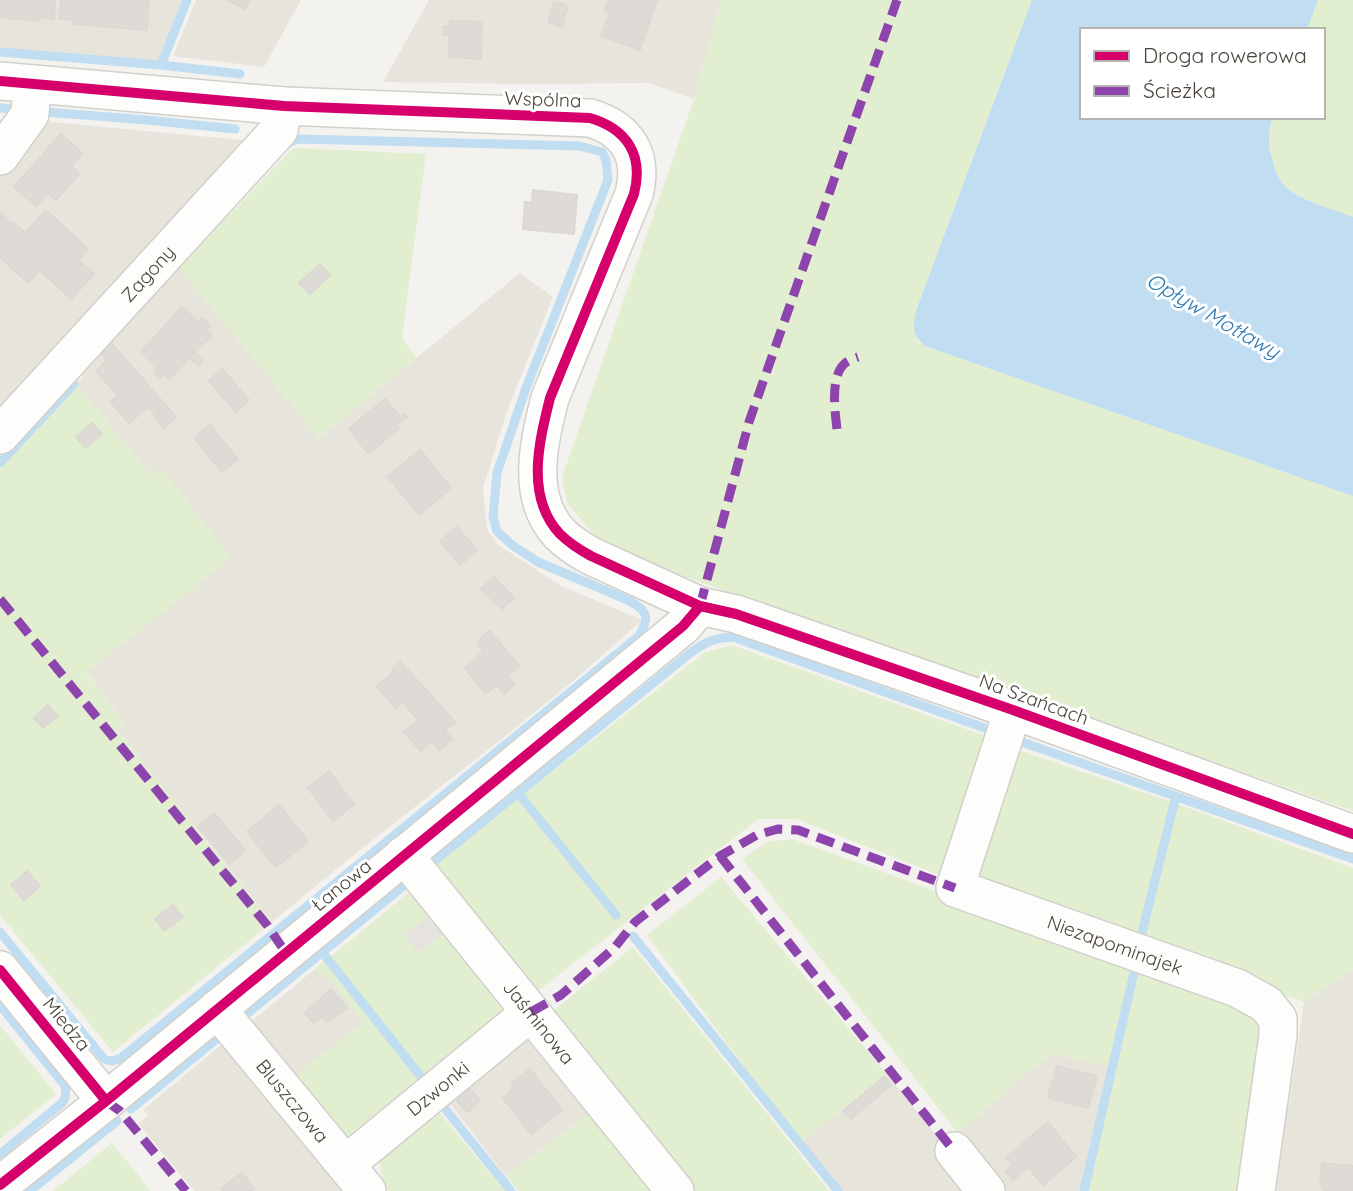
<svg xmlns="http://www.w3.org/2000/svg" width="1353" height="1191" viewBox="0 0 1353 1191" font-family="Quicksand,sans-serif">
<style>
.residential{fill:#e7e4dc}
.industrial{fill:#e6e2de}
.green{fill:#e1eecf}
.water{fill:#c0ddf1}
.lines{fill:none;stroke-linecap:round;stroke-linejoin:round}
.stream{stroke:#c0ddf1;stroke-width:9}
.building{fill:#dedbd6;stroke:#dcd9d4;stroke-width:2}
.minor-casing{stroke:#d2d0cb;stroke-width:40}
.minor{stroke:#fdfdfc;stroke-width:37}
.quiet{stroke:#8e44ad;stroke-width:9;stroke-dasharray:18 9;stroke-linecap:butt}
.cycleway-casing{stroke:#fff;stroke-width:15}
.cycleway{stroke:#d6006c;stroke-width:10}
.labels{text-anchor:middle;stroke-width:6;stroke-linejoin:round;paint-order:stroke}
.street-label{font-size:19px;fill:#4b4439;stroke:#fff}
.water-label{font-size:21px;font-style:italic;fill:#2e7ab2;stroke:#fff}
</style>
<rect width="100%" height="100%" fill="#f4f2ee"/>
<path class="residential" d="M 0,0 L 185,0 L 160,65 L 0,53 Z
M 196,0 L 301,0 L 264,67 L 173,56 Z
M 429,0 L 721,0 L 694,99 L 648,83 L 532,84 L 383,82 Z
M 41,121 L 252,141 L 0,413 L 0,175 Z
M 179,268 L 319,438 L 520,273 L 553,297 L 507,411 L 483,488 L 487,529 L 497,544 L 561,586 L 642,620 L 571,683 L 499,741 L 346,861 L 272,922 L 117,729 L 124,722 L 86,672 L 161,468 L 151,475 L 76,384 L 83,377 L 80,374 Z
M 315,969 L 332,982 L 364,1022 L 290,1080 L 245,1027 Z
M 1353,969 L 1353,1191 L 1267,1191 L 1279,1104 L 1289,1104 L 1304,1002 Z
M 508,1037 L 527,1040 L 588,1114 L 506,1176 L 441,1092 Z
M 227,1040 L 349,1191 L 194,1191 L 138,1123 L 148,1116 L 143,1110 Z
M 1051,1053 L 1113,1068 L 1086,1191 L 1003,1191 L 958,1133 Z
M 887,1074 L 980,1191 L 841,1191 L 800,1143 Z"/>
<path class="industrial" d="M 436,909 L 451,927 L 418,953 L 404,935 Z"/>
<path class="green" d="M 721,0 L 1032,0 L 917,308 L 918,341 L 925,346 L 1353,496 L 1353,811 L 606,549 L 567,503 L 562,477 L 694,99 Z
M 1318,0 L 1353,0 L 1353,217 C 1334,210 1303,201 1288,189 C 1278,180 1274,167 1271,155 C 1268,143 1268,129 1273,117 L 1323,117 L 1323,30 L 1307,30 Z
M 293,148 L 426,154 L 402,337 L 416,358 L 319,438 L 179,268 Z
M 76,384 L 151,475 L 161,468 L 232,558 L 86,673 L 124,722 L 117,729 L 272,922 L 113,1052 L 0,915 L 0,469 Z
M 732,645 L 991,738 L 942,876 L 796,819 L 758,819 L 538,991 L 525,983 L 435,863 L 704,653 Z
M 1015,749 L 1172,802 L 1353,868 L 1353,969 L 1304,1002 L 971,885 Z
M 792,839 L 1128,961 L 1250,1003 L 1264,1029 L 1239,1191 L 1086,1191 L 1113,1068 L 1051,1053 L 958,1133 L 742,859 L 767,842 Z
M 721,877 L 887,1074 L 800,1143 L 647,935 Z
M 416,887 L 436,909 L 404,935 L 419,953 L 451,927 L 508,1009 L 341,1141 L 290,1080 L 364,1022 L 332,982 L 315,969 Z
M 633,947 L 829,1191 L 688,1191 L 548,1015 Z
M 0,1025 L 56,1094 L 0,1139 Z
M 437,1110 L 505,1191 L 389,1191 L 383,1183 L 378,1152 Z
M 588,1114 L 649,1191 L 518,1191 L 506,1176 Z
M 112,1143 L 151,1191 L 53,1191 Z"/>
<path class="water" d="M 1032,0 L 1318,0 L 1307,30 L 1082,30 L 1082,117 L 1273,117 C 1268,129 1268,143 1271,155 C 1274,167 1278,180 1288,189 C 1303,201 1334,210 1353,217 L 1353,496 L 925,346 C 911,335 913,324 917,308 Z"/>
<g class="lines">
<path class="stream" d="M 0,52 L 161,65 L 187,0
M 161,65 L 240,74
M 0,108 L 12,109
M 46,112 L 147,120 L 235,129
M 0,463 L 74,384
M 1019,741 L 1353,859
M 518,793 L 616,915
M 432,863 L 690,653 C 706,642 713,638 733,637 L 990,730
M 0,932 L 104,1059 L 112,1061 L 121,1058 L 639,636 C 649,618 649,612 630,601 L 538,562 L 512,545 L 497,531 L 493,517 L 497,473 L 526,388 L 608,180 L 606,160 L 602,152 L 579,146 L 300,139 L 289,142 L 283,146
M 633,936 L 838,1191
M 1140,941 L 1176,796
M 322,952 L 422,1078
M 0,1005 L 66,1087 L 65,1098 L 62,1103 L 0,1154
M 238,1021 L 406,884
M 438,1100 L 511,1191
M 131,1109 L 219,1037
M 30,1191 L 117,1121
M 1084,1191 L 1135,968"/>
</g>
<path class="building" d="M 0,0 L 55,0 L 54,19 L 39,17 L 40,21 L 0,17 Z
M 61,0 L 149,0 L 147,30 L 73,24 L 74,20 L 59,19 Z
M 228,0 L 250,0 L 245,9 Z
M 609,0 L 657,0 L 640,50 L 601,36 L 610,13 L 604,11 Z
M 554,1 L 568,6 L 562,27 L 548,22 Z
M 450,21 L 482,22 L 481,59 L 449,57 L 450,35 L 444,35 L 444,26 L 450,27 Z
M 61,134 L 82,153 L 71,166 L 79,174 L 56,200 L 48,193 L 36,206 L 14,187 Z
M 533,190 L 577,195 L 574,234 L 523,229 L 525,202 L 532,203 Z
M 46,210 L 88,249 L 78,260 L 94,274 L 71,299 L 40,270 L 28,283 L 0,257 L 0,213 L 12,224 L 13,222 L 25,233 Z
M 320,264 L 330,275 L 310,294 L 299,283 Z
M 182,307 L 198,322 L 202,318 L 210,325 L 206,330 L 212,335 L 195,352 L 203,360 L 198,366 L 161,330 Z
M 161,330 L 189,358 L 169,379 L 163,374 L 159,378 L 154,373 L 158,369 L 141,352 Z
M 112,344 L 176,417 L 163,428 L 155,417 L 160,412 L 159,410 L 154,414 L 148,407 L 129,423 L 111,402 L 118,395 L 96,371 L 107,360 L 101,354 Z
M 222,369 L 249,400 L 236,412 L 209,381 Z
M 386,399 L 400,417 L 403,414 L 407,417 L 397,425 L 399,428 L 385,440 L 365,415 Z
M 365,415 L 385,440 L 368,453 L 349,429 Z
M 92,423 L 102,434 L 86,448 L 76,437 Z
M 210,425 L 238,459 L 222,472 L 194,438 Z
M 420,450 L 451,488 L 419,515 L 388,477 Z
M 457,527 L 477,550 L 460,565 L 440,541 Z
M 494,577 L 514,598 L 502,609 L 481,589 Z
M 490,631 L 519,666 L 508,675 L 515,684 L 504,694 L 497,685 L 486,694 L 465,668 L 484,651 L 478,644 L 479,640 Z
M 400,661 L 455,722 L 444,730 L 452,739 L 439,750 L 431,741 L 421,751 L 404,732 L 418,720 L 403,702 L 396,708 L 377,687 L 394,671 L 392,669 Z
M 48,705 L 54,712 L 40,725 L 34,718 Z
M 54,712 L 58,716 L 43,728 L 40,725 Z
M 329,771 L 354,804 L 333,821 L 308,788 Z
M 279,805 L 308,841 L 276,867 L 247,832 Z
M 214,813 L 245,850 L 229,864 L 198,826 Z
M 27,871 L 40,886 L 24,900 L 11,885 Z
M 173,905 L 183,917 L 164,931 L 155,919 Z
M 331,990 L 347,1008 L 327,1022 L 322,1016 L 314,1023 L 304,1013 Z
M 1057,1066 L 1097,1076 L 1088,1108 L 1048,1097 Z
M 530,1069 L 562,1110 L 531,1134 L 503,1098 L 511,1092 L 513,1082 Z
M 884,1077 L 891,1085 L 851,1119 L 843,1111 Z
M 464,1082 L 480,1101 L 467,1112 L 451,1093 Z
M 1048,1122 L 1076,1157 L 1043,1185 L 1028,1167 L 1013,1180 L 1006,1171 L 1013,1165 L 1006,1158 Z
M 1322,1163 L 1353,1166 L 1353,1191 L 1323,1191 L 1323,1185 L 1320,1185 Z
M 242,1173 L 254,1189 L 252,1191 L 223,1191 L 221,1188 Z"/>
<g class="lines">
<defs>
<g id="minor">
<path d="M 0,81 L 284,106 L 590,118 C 627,129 644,155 634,194 L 550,398 C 539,442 525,497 560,534 C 569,543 580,550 591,556 L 700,606 L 736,614 L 1013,710 L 1353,834"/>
<path d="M 0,156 L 30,114 L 32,84"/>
<path id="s1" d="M 0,435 L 279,130 L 284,106"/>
<path id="s2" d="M 1013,710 L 955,888 L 1237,988 L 1266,1004 L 1278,1019 L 1278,1035 L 1256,1191"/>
<path id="s3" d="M 404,855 L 675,1191"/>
<path d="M 0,970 L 106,1101"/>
<path id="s4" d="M 217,1009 L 367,1191"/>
<path d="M 954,1151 L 986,1191"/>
<path id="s5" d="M 346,1164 L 531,1012"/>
<path d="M 0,1185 L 106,1101 L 683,626 L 700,606"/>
</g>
</defs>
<use href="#minor" class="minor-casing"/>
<use href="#minor" class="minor"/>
<path class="quiet" d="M 837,429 C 835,411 829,372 848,361 C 851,359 855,358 858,357
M 0,599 L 267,925 L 286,953
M 700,606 L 749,422 L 897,0
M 720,856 L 954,1151
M 531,1012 L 561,995 L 615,947 L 635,922 L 720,856 L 757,835 L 778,829 L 798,830 L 955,888
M 106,1101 L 120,1111 L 186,1191"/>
<defs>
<path id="cycleway" d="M 0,81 L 284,106 L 590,118 C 627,129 644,155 634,194 L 550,398 C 539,442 525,497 560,534 C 569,543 580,550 591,556 L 700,606 L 736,614 L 1013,710 L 1353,834
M 0,970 L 106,1101
M 0,1185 L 106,1101 L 683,626 L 700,606"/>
</defs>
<use href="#cycleway" class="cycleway-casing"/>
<use href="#cycleway" class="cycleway"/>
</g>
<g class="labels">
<g class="street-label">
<text transform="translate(543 99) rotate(2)" y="7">Wspólna</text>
<text dy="7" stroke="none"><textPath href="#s1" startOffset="219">Zagony</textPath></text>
<text transform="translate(1034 699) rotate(20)" y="7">Na Szańcach</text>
<text transform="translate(341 885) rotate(-39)" y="7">Łanowa</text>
<text dy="7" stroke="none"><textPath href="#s2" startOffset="357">Niezapominajek</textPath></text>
<text dy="7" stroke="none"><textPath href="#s3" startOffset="215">Jaśminowa</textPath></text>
<text transform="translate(67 1024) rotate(51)" y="7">Miedza</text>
<text dy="7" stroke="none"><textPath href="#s5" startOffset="119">Dzwonki</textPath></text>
<text dy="7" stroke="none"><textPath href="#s4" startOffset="119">Bluszczowa</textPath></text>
</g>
<g class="water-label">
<text transform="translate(1213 316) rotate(30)" y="7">Opływ Motławy</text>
</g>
</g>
<rect x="1080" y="28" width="245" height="91" fill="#ffffff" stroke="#b7b4b0" stroke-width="2"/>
<rect x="1094" y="51" width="35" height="10" fill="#d6006c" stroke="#b7b4b0" stroke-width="2"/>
<text x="1143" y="63" font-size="21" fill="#4b4439">Droga rowerowa</text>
<rect x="1094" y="86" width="35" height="10" fill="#8e44ad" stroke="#b7b4b0" stroke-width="2"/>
<text x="1143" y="98" font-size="21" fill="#4b4439">Ścieżka</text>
</svg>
